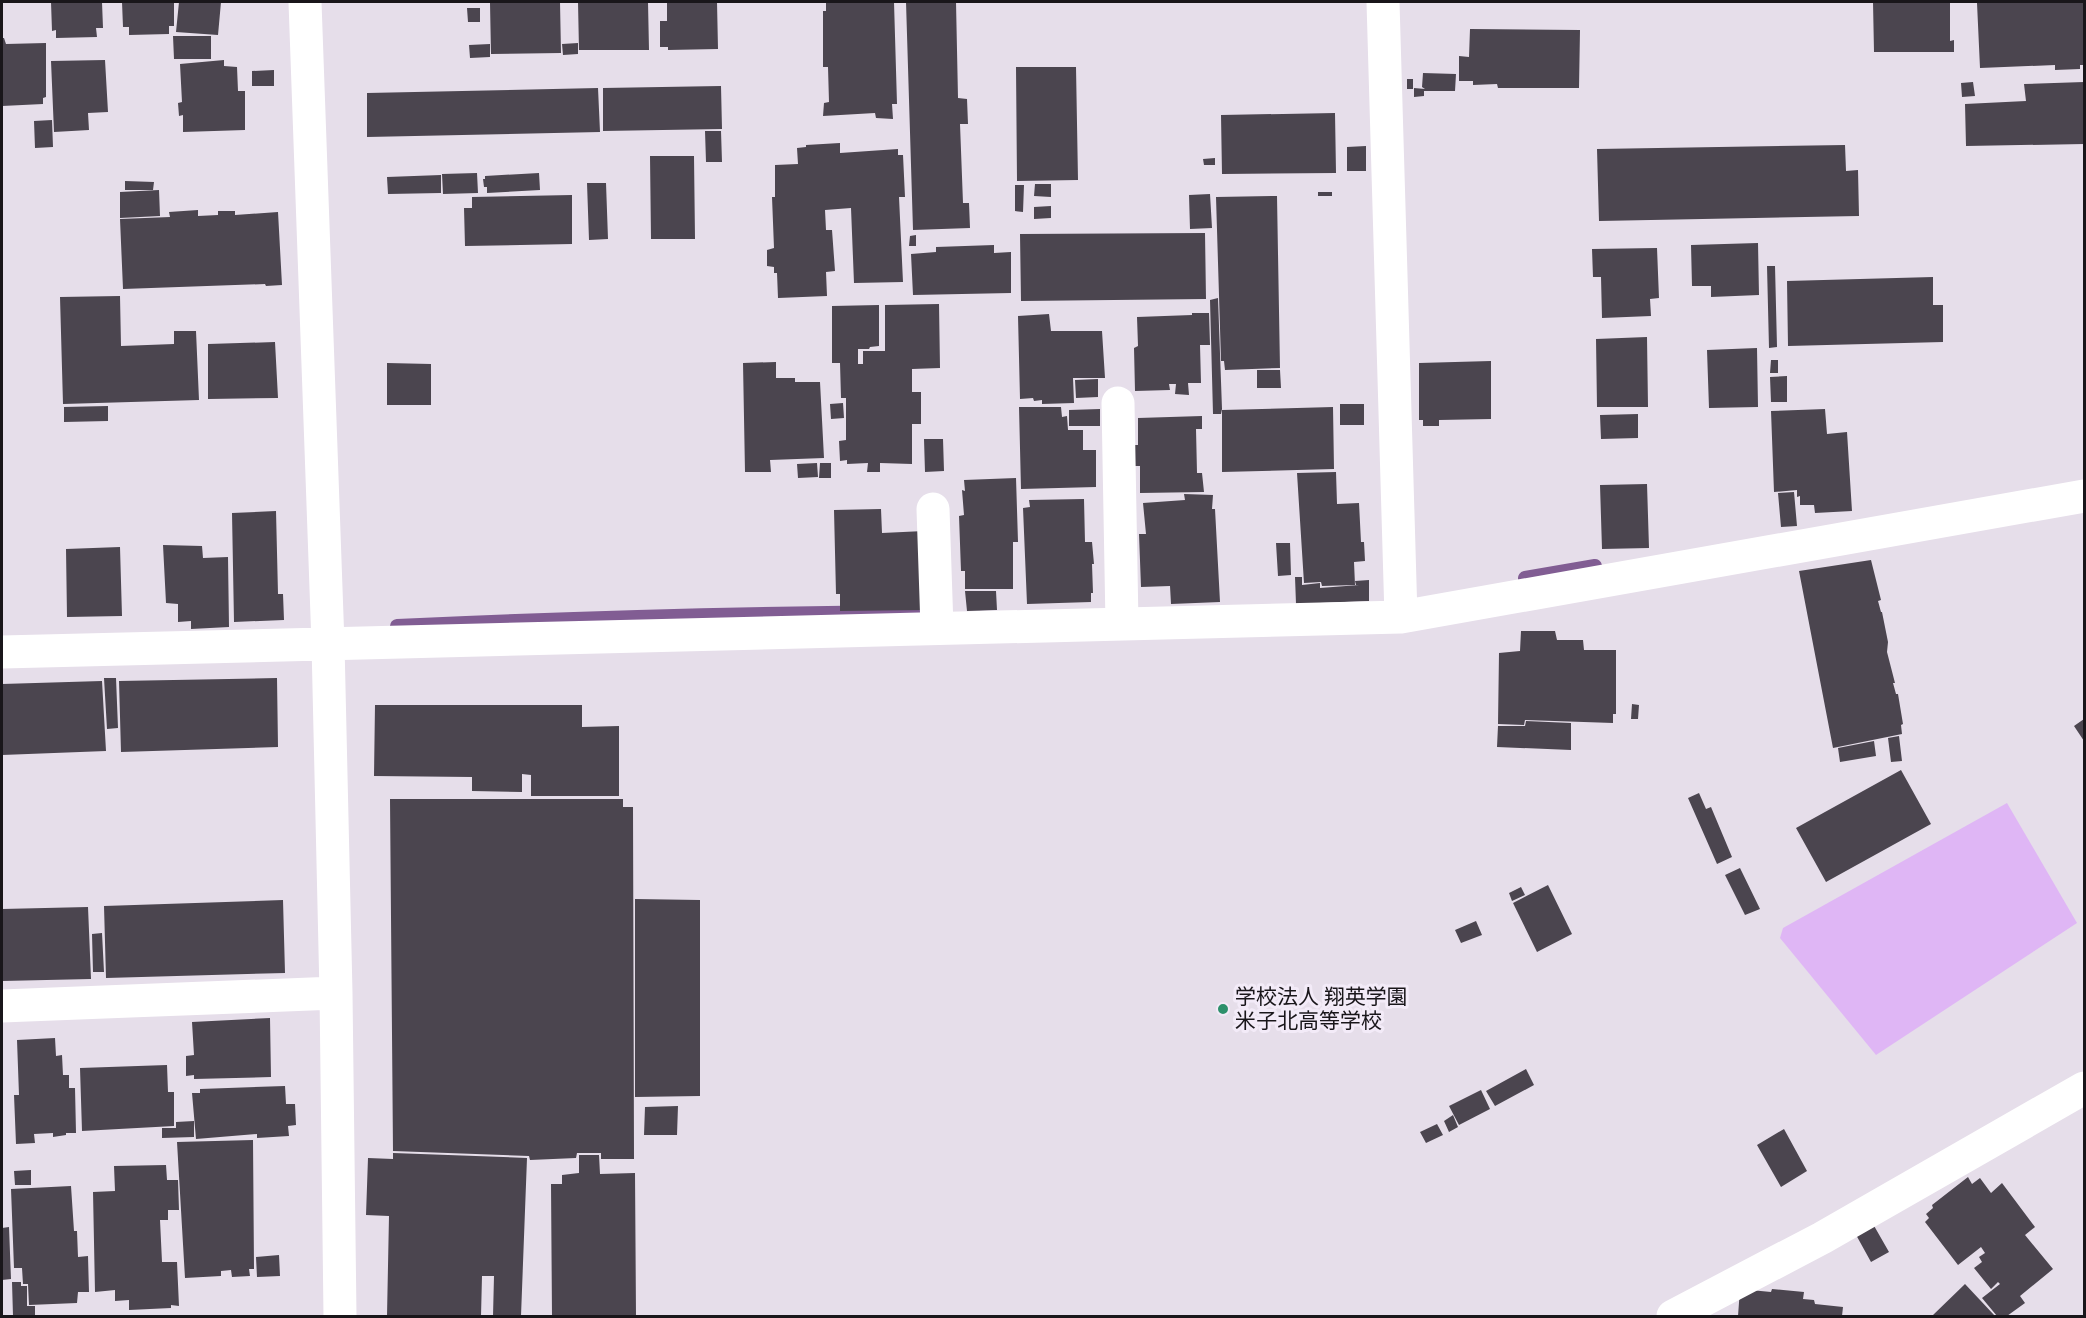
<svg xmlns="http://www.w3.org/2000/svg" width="2086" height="1318" viewBox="0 0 2086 1318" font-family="'Roboto Condensed','Noto Sans JP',sans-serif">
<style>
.green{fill:#dfb6f5}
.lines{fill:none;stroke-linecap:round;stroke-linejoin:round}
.stream{stroke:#815d93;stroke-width:14}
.building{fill:#4b454f}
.minor{stroke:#fff;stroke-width:33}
.poi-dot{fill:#2d906b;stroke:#f3ebf8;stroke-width:2}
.labels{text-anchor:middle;stroke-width:6;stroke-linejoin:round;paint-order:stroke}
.poi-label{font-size:21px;fill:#19161a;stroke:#f3ebf8;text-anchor:start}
</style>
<rect width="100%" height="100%" fill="#e6deea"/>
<path class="green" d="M 2007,803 L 2077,923 L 1876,1055 L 1780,938 L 1783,928 Z"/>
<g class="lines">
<path class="stream" d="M 1525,578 L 1595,566
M 397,626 C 573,618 749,613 925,612"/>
</g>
<path class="building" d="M 51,2 L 102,2 L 103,28 L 96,28 L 97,37 L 56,38 L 56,30 L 52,31 Z
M 122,2 L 174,2 L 174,26 L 169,26 L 169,34 L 129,35 L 129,27 L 123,27 Z
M 179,2 L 221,2 L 218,35 L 176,32 Z
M 531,2 L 560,2 L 561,53 L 491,54 L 490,3 Z
M 578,2 L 648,2 L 649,50 L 579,50 Z
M 667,2 L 717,2 L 718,49 L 668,50 L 668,47 L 660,47 L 660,21 L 667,21 Z
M 826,2 L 894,2 L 897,104 L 892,104 L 893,119 L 876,118 L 875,113 L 823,116 L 824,103 L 829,102 L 828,67 L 823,67 L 823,11 L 826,11 Z
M 906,2 L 956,2 L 958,98 L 967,99 L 968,124 L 960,124 L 963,203 L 969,203 L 970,228 L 913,230 Z
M 1873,2 L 1950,2 L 1950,41 L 1954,40 L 1954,52 L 1874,52 Z
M 2084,2 L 2084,65 L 2080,65 L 2080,69 L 2055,70 L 2055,65 L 1980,68 L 1977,3 Z
M 467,8 L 480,8 L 480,22 L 468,22 Z
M 1470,29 L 1580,30 L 1579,88 L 1498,88 L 1497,84 L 1473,85 L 1473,81 L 1459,81 L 1459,56 L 1469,57 Z
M 173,36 L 211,36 L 211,59 L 174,59 Z
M 2,38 L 4,38 L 6,44 L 46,43 L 46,97 L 43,98 L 43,104 L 2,106 Z
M 578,43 L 578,54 L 563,55 L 562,44 Z
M 490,44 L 490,57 L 470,58 L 469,45 Z
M 105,60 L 108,112 L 88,113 L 89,130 L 54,132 L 51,61 Z
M 224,60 L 224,66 L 237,67 L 238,91 L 245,91 L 245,130 L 183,132 L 183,115 L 179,116 L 178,103 L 182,102 L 180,64 Z
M 1016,67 L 1076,67 L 1078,180 L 1017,181 Z
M 274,70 L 274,86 L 252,86 L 252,71 Z
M 1423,73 L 1456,74 L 1455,91 L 1424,91 L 1424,96 L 1414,97 L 1414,88 L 1425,89 L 1422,87 Z
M 1407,79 L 1413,79 L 1413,89 L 1407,89 Z
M 1973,82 L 1975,96 L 1962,97 L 1961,83 Z
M 2084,82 L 2084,144 L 1966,146 L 1965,104 L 2026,101 L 2024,84 Z
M 721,86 L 722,129 L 603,131 L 603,88 Z
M 598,88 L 600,132 L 367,137 L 367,93 Z
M 1335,113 L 1336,173 L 1222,174 L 1221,115 Z
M 52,120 L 53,147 L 35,148 L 34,121 Z
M 705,131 L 721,131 L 722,162 L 706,162 Z
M 840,143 L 840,153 L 898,149 L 898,155 L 903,155 L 905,197 L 899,197 L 903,282 L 854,283 L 851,208 L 825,210 L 826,230 L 832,230 L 835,271 L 826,272 L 827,296 L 778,298 L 777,273 L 774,273 L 774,267 L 767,266 L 767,250 L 774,248 L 772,197 L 775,197 L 775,165 L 798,164 L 797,148 L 806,147 L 806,145 Z
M 1845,145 L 1846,171 L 1858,170 L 1859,216 L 1599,221 L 1597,149 Z
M 1366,146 L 1366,171 L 1347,171 L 1347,147 Z
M 650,156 L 694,156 L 695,239 L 651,239 Z
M 1215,158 L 1215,165 L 1204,165 L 1203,159 Z
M 477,173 L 478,193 L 443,194 L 442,174 Z
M 539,173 L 540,190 L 487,193 L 487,187 L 484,187 L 483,179 L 485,179 L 485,176 Z
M 441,175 L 441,193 L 388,194 L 387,177 Z
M 125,181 L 154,182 L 153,190 L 125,190 Z
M 587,183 L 606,183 L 608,239 L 589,240 Z
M 1035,184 L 1051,184 L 1051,197 L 1034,196 Z
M 1015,185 L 1024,185 L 1023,212 L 1015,211 Z
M 159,190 L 160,216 L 120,218 L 120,192 Z
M 1318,192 L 1332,192 L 1332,196 L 1318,196 Z
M 1210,194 L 1212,228 L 1190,229 L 1189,195 Z
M 572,195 L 572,244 L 465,246 L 464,208 L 472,208 L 472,197 Z
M 1277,196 L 1280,368 L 1225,370 L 1224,361 L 1221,361 L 1216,197 Z
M 1051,206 L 1051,218 L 1034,219 L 1034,207 Z
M 198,210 L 198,216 L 218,215 L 218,211 L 235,211 L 235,215 L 278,212 L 282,285 L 266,286 L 265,284 L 123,289 L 120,219 L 170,217 L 169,212 Z
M 1205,233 L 1206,299 L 1021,301 L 1020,234 Z
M 916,235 L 916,246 L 909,246 L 910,236 Z
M 1758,243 L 1759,295 L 1711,297 L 1711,286 L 1692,286 L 1691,245 Z
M 994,245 L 994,253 L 1011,252 L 1011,293 L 913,295 L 911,254 L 936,252 L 936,247 Z
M 1657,248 L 1659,298 L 1650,299 L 1651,316 L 1602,318 L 1601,277 L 1593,277 L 1592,249 Z
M 1767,266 L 1775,266 L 1777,347 L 1769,348 Z
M 1933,277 L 1933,305 L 1943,305 L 1943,342 L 1788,346 L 1787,281 Z
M 120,296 L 121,346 L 174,344 L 174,331 L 196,331 L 199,400 L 63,404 L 60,297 Z
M 1218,298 L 1222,409 L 1221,414 L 1213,414 L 1210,300 Z
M 939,304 L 940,368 L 912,369 L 912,392 L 921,392 L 921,424 L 912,424 L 912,464 L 880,463 L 880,472 L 867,472 L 868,463 L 847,464 L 847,460 L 840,461 L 839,441 L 846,440 L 846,398 L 841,398 L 840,363 L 832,363 L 832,306 L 879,305 L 879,346 L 870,347 L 869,349 L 858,349 L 858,364 L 863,364 L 863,351 L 885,351 L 885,305 Z
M 1192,313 L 1209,313 L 1210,345 L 1200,345 L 1201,383 L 1188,383 L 1189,395 L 1175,394 L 1176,384 L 1169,384 L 1170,390 L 1135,391 L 1134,348 L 1138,346 L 1137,317 L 1192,315 Z
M 1049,314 L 1051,331 L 1102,331 L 1105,378 L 1073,378 L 1074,403 L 1042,404 L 1042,400 L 1034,401 L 1033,398 L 1020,399 L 1018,316 Z
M 1647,337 L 1648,407 L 1597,407 L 1596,339 Z
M 275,342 L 278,398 L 208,399 L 208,344 Z
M 1757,348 L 1758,407 L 1709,408 L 1707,350 Z
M 1771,360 L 1778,360 L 1778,373 L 1770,373 Z
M 1491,361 L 1491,419 L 1439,420 L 1439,426 L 1423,426 L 1423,420 L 1419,420 L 1419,363 Z
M 776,362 L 776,378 L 795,378 L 795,382 L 820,382 L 824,458 L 770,460 L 771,472 L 745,472 L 743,363 Z
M 387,363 L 431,364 L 431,405 L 387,405 Z
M 1257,370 L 1280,370 L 1281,388 L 1257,388 Z
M 1787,376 L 1787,402 L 1771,402 L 1770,377 Z
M 1098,379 L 1098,397 L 1076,398 L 1075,380 Z
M 843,403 L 844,418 L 831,419 L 830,404 Z
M 1340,404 L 1364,404 L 1364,425 L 1340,425 Z
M 108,406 L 108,421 L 64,422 L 64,407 Z
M 1019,407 L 1061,407 L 1062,417 L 1067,416 L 1068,430 L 1083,430 L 1083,450 L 1096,450 L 1096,487 L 1021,489 Z
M 1333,407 L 1334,469 L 1222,472 L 1222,410 Z
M 1100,409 L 1100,426 L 1069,426 L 1069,410 Z
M 1825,409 L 1827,434 L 1847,432 L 1852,511 L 1815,513 L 1814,505 L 1800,505 L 1800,496 L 1797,497 L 1797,490 L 1774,492 L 1771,411 Z
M 1638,414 L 1638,438 L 1601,439 L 1600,415 Z
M 1202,416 L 1202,429 L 1196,429 L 1197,473 L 1202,473 L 1204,492 L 1140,493 L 1140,466 L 1133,466 L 1133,445 L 1138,445 L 1138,418 Z
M 924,439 L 943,439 L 944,471 L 925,472 Z
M 817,463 L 818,477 L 798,478 L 797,464 Z
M 820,463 L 831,463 L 831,478 L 819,478 Z
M 1336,472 L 1337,504 L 1359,503 L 1361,542 L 1364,542 L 1365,561 L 1354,562 L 1355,585 L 1322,586 L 1321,582 L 1304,583 L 1297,473 Z
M 1016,478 L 1018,542 L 1013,542 L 1013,589 L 965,589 L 965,571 L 961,571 L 959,516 L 964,515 L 962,490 L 965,491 L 964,480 Z
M 1647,484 L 1649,548 L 1602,549 L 1600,485 Z
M 1794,492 L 1797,526 L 1781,527 L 1778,493 Z
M 1184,494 L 1213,495 L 1212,509 L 1215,509 L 1220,602 L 1171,604 L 1170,586 L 1141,587 L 1139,534 L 1146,534 L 1143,503 L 1185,500 Z
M 1084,499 L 1085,542 L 1092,542 L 1094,564 L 1092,564 L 1093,593 L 1091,593 L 1091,602 L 1027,604 L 1023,508 L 1030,507 L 1029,500 Z
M 881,509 L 882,533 L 924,531 L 926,610 L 840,611 L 840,594 L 836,594 L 834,510 Z
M 276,511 L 278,594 L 283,594 L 284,620 L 234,622 L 232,513 Z
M 1276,543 L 1290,543 L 1291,575 L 1278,576 Z
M 163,545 L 202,546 L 203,558 L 228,557 L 229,627 L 191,629 L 191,621 L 178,622 L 178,604 L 166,603 Z
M 120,547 L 122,616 L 67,617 L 66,549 Z
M 1871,560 L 1881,600 L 1878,601 L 1881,612 L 1882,612 L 1888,642 L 1887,652 L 1895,683 L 1893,683 L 1896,694 L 1898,694 L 1903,724 L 1901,725 L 1902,734 L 1833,748 L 1799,571 Z
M 1295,577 L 1302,577 L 1302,585 L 1320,583 L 1320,588 L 1359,585 L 1356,585 L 1355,581 L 1369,580 L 1369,601 L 1296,604 Z
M 965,591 L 996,591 L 997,610 L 967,611 Z
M 1521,631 L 1555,631 L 1557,640 L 1583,640 L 1584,650 L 1616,650 L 1616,714 L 1613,714 L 1613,723 L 1525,720 L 1524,725 L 1498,724 L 1499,653 L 1520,651 Z
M 104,678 L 116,678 L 118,728 L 107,729 Z
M 277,678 L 278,747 L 121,752 L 119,681 Z
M 102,681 L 106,751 L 2,755 L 2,684 Z
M 1632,704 L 1639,705 L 1638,719 L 1631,719 Z
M 375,705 L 582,705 L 582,727 L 619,726 L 619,796 L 531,796 L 531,775 L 522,774 L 522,792 L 472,791 L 472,777 L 374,776 Z
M 2084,719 L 2084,741 L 2074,726 Z
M 1526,721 L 1571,723 L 1571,750 L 1497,747 L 1498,726 L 1525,726 Z
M 1899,736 L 1902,761 L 1891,762 L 1888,738 Z
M 1874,741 L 1876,756 L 1840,762 L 1838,748 Z
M 1901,770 L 1931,824 L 1826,882 L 1796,828 Z
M 1699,793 L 1706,809 L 1711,807 L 1732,857 L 1717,864 L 1688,798 Z
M 390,799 L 623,799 L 623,807 L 633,807 L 634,1159 L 601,1159 L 601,1153 L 577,1153 L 576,1158 L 530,1160 L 529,1156 L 393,1151 Z
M 1740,868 L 1760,909 L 1745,915 L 1725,875 Z
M 1548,885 L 1572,934 L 1537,952 L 1513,903 Z
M 1521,887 L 1525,895 L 1512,901 L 1509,893 Z
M 635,899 L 700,900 L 700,1096 L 635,1097 Z
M 283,900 L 285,973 L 106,978 L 104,906 Z
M 88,907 L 91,979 L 2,981 L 2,909 Z
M 1476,921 L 1482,935 L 1461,943 L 1455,930 Z
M 102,933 L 104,972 L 93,972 L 92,934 Z
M 270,1018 L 271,1077 L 194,1079 L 194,1075 L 186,1076 L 186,1056 L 194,1055 L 192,1022 Z
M 55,1038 L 56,1056 L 62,1055 L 63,1075 L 69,1075 L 69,1088 L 75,1088 L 76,1133 L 66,1133 L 66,1135 L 53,1137 L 53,1133 L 34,1134 L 35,1143 L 16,1144 L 14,1095 L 19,1095 L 17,1040 Z
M 167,1065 L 168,1092 L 174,1092 L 174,1126 L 82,1131 L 80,1068 Z
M 1526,1069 L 1534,1085 L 1495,1106 L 1486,1091 Z
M 285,1086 L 286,1104 L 295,1104 L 296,1125 L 288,1126 L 289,1136 L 257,1138 L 257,1134 L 196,1139 L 192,1093 L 200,1093 L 200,1089 Z
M 1481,1090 L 1490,1109 L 1459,1125 L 1449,1106 Z
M 678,1106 L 677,1135 L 644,1135 L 645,1107 Z
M 1453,1115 L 1458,1127 L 1449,1132 L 1444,1121 Z
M 194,1121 L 194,1137 L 162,1138 L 162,1128 L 176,1128 L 176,1122 Z
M 1437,1124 L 1443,1135 L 1426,1143 L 1420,1132 Z
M 1784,1129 L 1807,1171 L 1781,1187 L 1757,1145 Z
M 253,1140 L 254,1269 L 249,1269 L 250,1276 L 232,1277 L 231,1270 L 221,1271 L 221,1276 L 185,1278 L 177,1142 Z
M 393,1153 L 527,1158 L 521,1316 L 493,1316 L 494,1276 L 482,1276 L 481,1316 L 387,1316 L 389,1216 L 366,1215 L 368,1158 L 393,1159 Z
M 579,1155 L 599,1155 L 600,1174 L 635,1173 L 636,1316 L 552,1316 L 551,1184 L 562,1184 L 562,1175 L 579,1173 Z
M 166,1165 L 167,1180 L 178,1180 L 179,1210 L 168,1210 L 168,1220 L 160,1220 L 162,1262 L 177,1262 L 179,1306 L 171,1305 L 171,1308 L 129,1310 L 129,1300 L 115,1301 L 115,1290 L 95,1292 L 93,1192 L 115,1191 L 114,1166 Z
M 31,1170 L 31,1185 L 15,1185 L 14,1171 Z
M 1968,1177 L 1972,1184 L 1980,1178 L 1991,1193 L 2002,1183 L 2035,1227 L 2025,1235 L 2053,1269 L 2020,1296 L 2025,1303 L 2007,1316 L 1997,1316 L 1982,1298 L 2000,1284 L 1998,1282 L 1991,1289 L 1974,1268 L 1982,1262 L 1979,1257 L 1985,1253 L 1981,1247 L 1958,1265 L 1925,1222 L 1929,1218 L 1926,1214 L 1933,1208 L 1932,1205 Z
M 71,1186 L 74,1231 L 77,1231 L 78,1257 L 88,1256 L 89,1292 L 78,1292 L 77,1303 L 29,1305 L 28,1284 L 23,1284 L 22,1268 L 14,1268 L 11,1189 Z
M 1873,1224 L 1889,1252 L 1871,1262 L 1855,1233 Z
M 9,1227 L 11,1279 L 2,1280 L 2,1228 Z
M 279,1255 L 280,1276 L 257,1277 L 256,1257 Z
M 12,1282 L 21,1282 L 21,1286 L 27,1286 L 27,1306 L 35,1306 L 35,1316 L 13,1316 Z
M 1965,1284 L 1995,1316 L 1932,1316 Z
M 1740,1289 L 1771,1292 L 1772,1289 L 1804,1292 L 1803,1299 L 1814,1300 L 1815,1304 L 1843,1307 L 1842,1316 L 1738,1316 Z"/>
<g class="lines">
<path class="minor" d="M 305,2 L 328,644 L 336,993 L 340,1316
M 1383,2 L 1401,617
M 1118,403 L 1122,624
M 933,509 L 937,628
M 2,652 L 1401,617 L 2084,496
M 2,1006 L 336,993
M 1673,1316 L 1822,1238 L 2084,1088"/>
</g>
<circle class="poi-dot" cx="1223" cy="1009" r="6"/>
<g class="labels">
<g class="poi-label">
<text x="1235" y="1004">学校法人 翔英学園<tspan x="1235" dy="24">米子北高等学校</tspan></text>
</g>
</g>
<rect width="2086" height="1318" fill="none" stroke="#19161a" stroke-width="6"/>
</svg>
